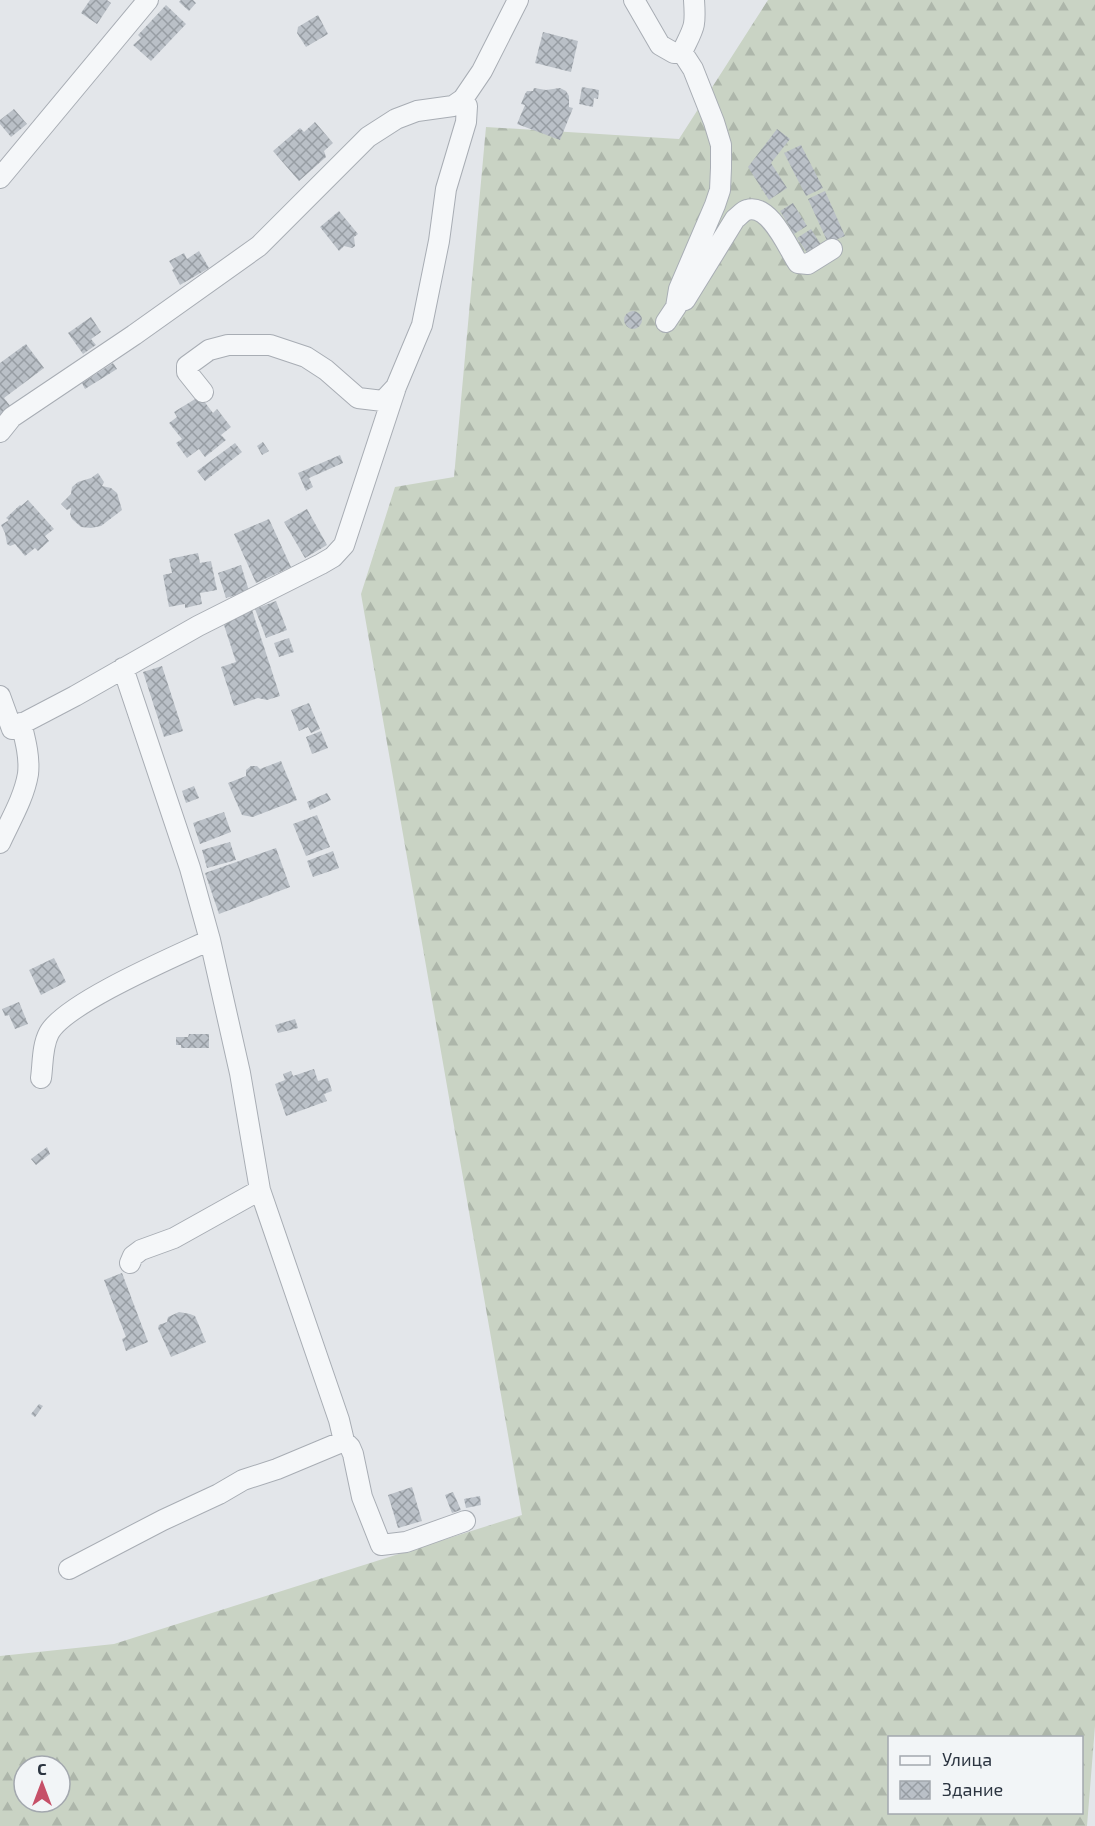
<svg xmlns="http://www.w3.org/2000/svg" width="1095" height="1826" viewBox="0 0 1095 1826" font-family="'Exo 2',sans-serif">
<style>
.forest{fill:url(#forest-firs);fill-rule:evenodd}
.building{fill:url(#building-cross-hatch)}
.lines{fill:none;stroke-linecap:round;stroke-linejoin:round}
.street-casing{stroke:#a8adb4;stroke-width:22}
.street{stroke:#f5f7f9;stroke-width:20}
</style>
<defs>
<pattern id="forest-firs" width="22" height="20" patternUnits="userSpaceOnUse" patternTransform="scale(1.5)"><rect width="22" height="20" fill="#c9d3c4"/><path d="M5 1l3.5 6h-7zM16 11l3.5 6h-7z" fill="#adb6aa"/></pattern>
<pattern id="building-cross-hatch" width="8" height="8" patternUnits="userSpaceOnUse" patternTransform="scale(1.5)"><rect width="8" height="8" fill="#bac0c7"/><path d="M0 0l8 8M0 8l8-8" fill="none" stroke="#979da3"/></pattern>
</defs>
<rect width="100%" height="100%" fill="#e3e6ea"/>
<path class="forest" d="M 768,0 L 1095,0 L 1095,1726 L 1087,1826 L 0,1826 L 0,1656 L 114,1644 L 522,1515 L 361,594 L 395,487 L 454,477 L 486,127 L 679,139 ZM 890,1738 L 1082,1738 L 1082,1812 L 890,1812 ZM 24,1766 L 60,1766 L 60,1802 L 24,1802 Z"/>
<path class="building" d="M 90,0 L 107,0 L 111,3 L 97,24 L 81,13 Z
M 181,0 L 193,0 L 196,3 L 189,11 L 179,2 Z
M 166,5 L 186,24 L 151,61 L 133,45 L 141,38 L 138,35 Z
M 318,15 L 328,34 L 306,47 L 297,33 L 298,27 Z
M 543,32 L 578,41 L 571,72 L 535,63 Z
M 582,87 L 599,90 L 598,99 L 594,98 L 593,107 L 579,104 Z
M 534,88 L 546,90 L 560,88 L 566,91 L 569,96 L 569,107 L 573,108 L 560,140 L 517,124 L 525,105 L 521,104 L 525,94 L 527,91 L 533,91 Z
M 14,109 L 27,124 L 11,137 L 0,124 L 0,120 Z
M 315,122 L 333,143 L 324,151 L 326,157 L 299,181 L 273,151 L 300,128 L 304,132 Z
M 777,129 L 790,139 L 771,163 L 787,188 L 769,200 L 748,167 Z
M 801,145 L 823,188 L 806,196 L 784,153 Z
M 825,191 L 845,236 L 828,243 L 808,199 Z
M 793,203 L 807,226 L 794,234 L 780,211 Z
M 339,211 L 358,234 L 354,237 L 355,246 L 352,248 L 344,246 L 339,251 L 320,227 Z
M 811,229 L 823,248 L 810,257 L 797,238 Z
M 199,251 L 209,268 L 180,285 L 172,270 L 174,269 L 169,261 L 184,253 L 187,259 Z
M624 320a9 9 0 1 1 18 0a9 9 0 1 1-18 0Z
M 91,317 L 101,332 L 91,339 L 96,345 L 83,354 L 68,333 Z
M 26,344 L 44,368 L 4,398 L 11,407 L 0,415 L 0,363 Z
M 113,363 L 117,369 L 85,389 L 82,383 Z
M 200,396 L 213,413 L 217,409 L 231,427 L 221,435 L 226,440 L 205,457 L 199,449 L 187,458 L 176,443 L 182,439 L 169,423 L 177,417 L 174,412 Z
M 263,442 L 269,451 L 262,455 L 257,446 Z
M 235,443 L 242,452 L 205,481 L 197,471 Z
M 340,455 L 343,463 L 309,478 L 313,487 L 306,491 L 298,473 Z
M 98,473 L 104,482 L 102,486 L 111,488 L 117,493 L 122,510 L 101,526 L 91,528 L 81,527 L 72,519 L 70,514 L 71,508 L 67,510 L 61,504 L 71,494 L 72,487 L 78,482 L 91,478 Z
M 28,500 L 54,529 L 45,536 L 49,541 L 38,551 L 35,548 L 25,556 L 15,544 L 10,546 L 7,544 L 5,533 L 1,525 L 9,520 L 6,518 L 20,505 L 21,506 Z
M 307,509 L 327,545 L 305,558 L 284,522 Z
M 269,519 L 291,567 L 256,583 L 234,534 Z
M 198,553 L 200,563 L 211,561 L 217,590 L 200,593 L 202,604 L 185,608 L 185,604 L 169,607 L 163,575 L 172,573 L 169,559 Z
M 241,565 L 249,591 L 226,598 L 218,573 Z
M 276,601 L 287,630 L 266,638 L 255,609 Z
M 252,610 L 280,696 L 267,700 L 258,698 L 234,706 L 221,667 L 236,662 L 222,619 Z
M 289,638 L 294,652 L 279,657 L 274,643 Z
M 162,666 L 183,731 L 164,737 L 143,672 Z
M 309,703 L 320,729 L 311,733 L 308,727 L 299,731 L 291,710 Z
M 321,731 L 328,748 L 312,754 L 306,737 Z
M 281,761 L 297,800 L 253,817 L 242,815 L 228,783 L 246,776 L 246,770 L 251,766 L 257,766 L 260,769 Z
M 194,786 L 199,798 L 186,803 L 182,791 Z
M 327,793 L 331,800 L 310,810 L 307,802 Z
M 224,812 L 231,832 L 200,844 L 193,823 Z
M 317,815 L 330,847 L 306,856 L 293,824 Z
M 230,842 L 236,860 L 207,868 L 202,850 Z
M 276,848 L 290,887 L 219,914 L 205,873 Z
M 333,851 L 339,868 L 313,877 L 307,861 Z
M 54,958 L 66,982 L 41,995 L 29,970 Z
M 19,1002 L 28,1024 L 15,1029 L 9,1015 L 5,1016 L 2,1009 Z
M 295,1019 L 298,1028 L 278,1033 L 275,1025 Z
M 189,1034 L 209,1034 L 209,1048 L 181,1048 L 181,1045 L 176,1045 L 176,1037 L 188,1037 Z
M 314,1069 L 318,1081 L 328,1078 L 332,1091 L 324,1094 L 327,1101 L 286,1116 L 275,1084 L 285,1080 L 283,1074 L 291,1071 L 293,1076 Z
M 47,1147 L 50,1154 L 36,1165 L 31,1159 Z
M 122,1273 L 148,1342 L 126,1351 L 122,1339 L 126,1337 L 104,1280 Z
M 179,1312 L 190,1314 L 195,1316 L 206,1342 L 171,1357 L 158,1328 L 159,1325 L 167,1322 L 168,1317 Z
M 39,1404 L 43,1406 L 35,1417 L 31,1414 Z
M 412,1487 L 422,1521 L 398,1528 L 388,1495 Z
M 453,1492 L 461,1510 L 452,1513 L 445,1495 Z
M 480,1496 L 481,1505 L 466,1508 L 464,1499 Z"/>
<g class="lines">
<defs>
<path id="street" d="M 634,0 L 660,45 L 674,53 L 682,52 C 694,27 696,28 694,0
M 0,178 L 148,0
M 685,300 L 735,219 C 739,216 743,211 747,210 C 770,203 788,248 798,263 L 808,264 L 832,249
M 666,322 L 676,307 L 679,289 L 715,205 L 720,190 L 721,168 L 721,145 L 714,122 L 693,69 L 682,52
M 203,392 L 187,372 L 187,366 L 209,350 L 228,345 L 270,345 L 306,357 L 326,370 L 358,398 L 383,401 L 396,387
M 0,432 L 12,417 L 134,335 L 259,246 L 368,137 L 396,119 L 417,111 L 453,106 L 463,99 L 482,71 L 518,0
M 123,668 L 190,868 L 210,940 L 240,1073 L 260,1190 L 339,1420 L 344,1441 L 350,1447 L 353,1454 L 362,1497 L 381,1545 L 406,1542 L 465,1521
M 0,696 L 12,729 L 75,696 L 198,626 L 321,564 L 333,557 L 344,545 L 396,387 L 422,325 L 439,241 L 446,189 L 466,122 L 467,106 L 463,99
M 0,843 C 10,821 24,798 28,774 C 30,757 25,739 21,723
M 41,1078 C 43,1064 42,1046 49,1033 C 65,1003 176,956 210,940
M 130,1263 L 133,1256 L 141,1250 L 174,1238 L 260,1190
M 69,1569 L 163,1520 L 219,1494 L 243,1480 L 277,1469 L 344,1441"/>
</defs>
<use href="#street" class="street-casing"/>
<use href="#street" class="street"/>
</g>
<rect x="888" y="1736" width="195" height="78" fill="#f2f5f7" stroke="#a3a8ae" stroke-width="1.5"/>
<rect x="900" y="1756" width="30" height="9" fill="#f5f7f9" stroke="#a3a8ae" stroke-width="1.5"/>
<text x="942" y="1766" font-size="18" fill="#2c3541">Улица</text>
<rect x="900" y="1781" width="30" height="18" fill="url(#building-cross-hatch)" stroke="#a3a8ae" stroke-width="1.5"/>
<text x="942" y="1796" font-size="18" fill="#2c3541">Здание</text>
<g transform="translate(42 1784)"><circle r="28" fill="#f2f5f7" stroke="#a3a8ae" stroke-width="1.5"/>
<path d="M0-4.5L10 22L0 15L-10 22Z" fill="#c65068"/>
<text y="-9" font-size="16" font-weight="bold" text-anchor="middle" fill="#2c3541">С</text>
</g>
</svg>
